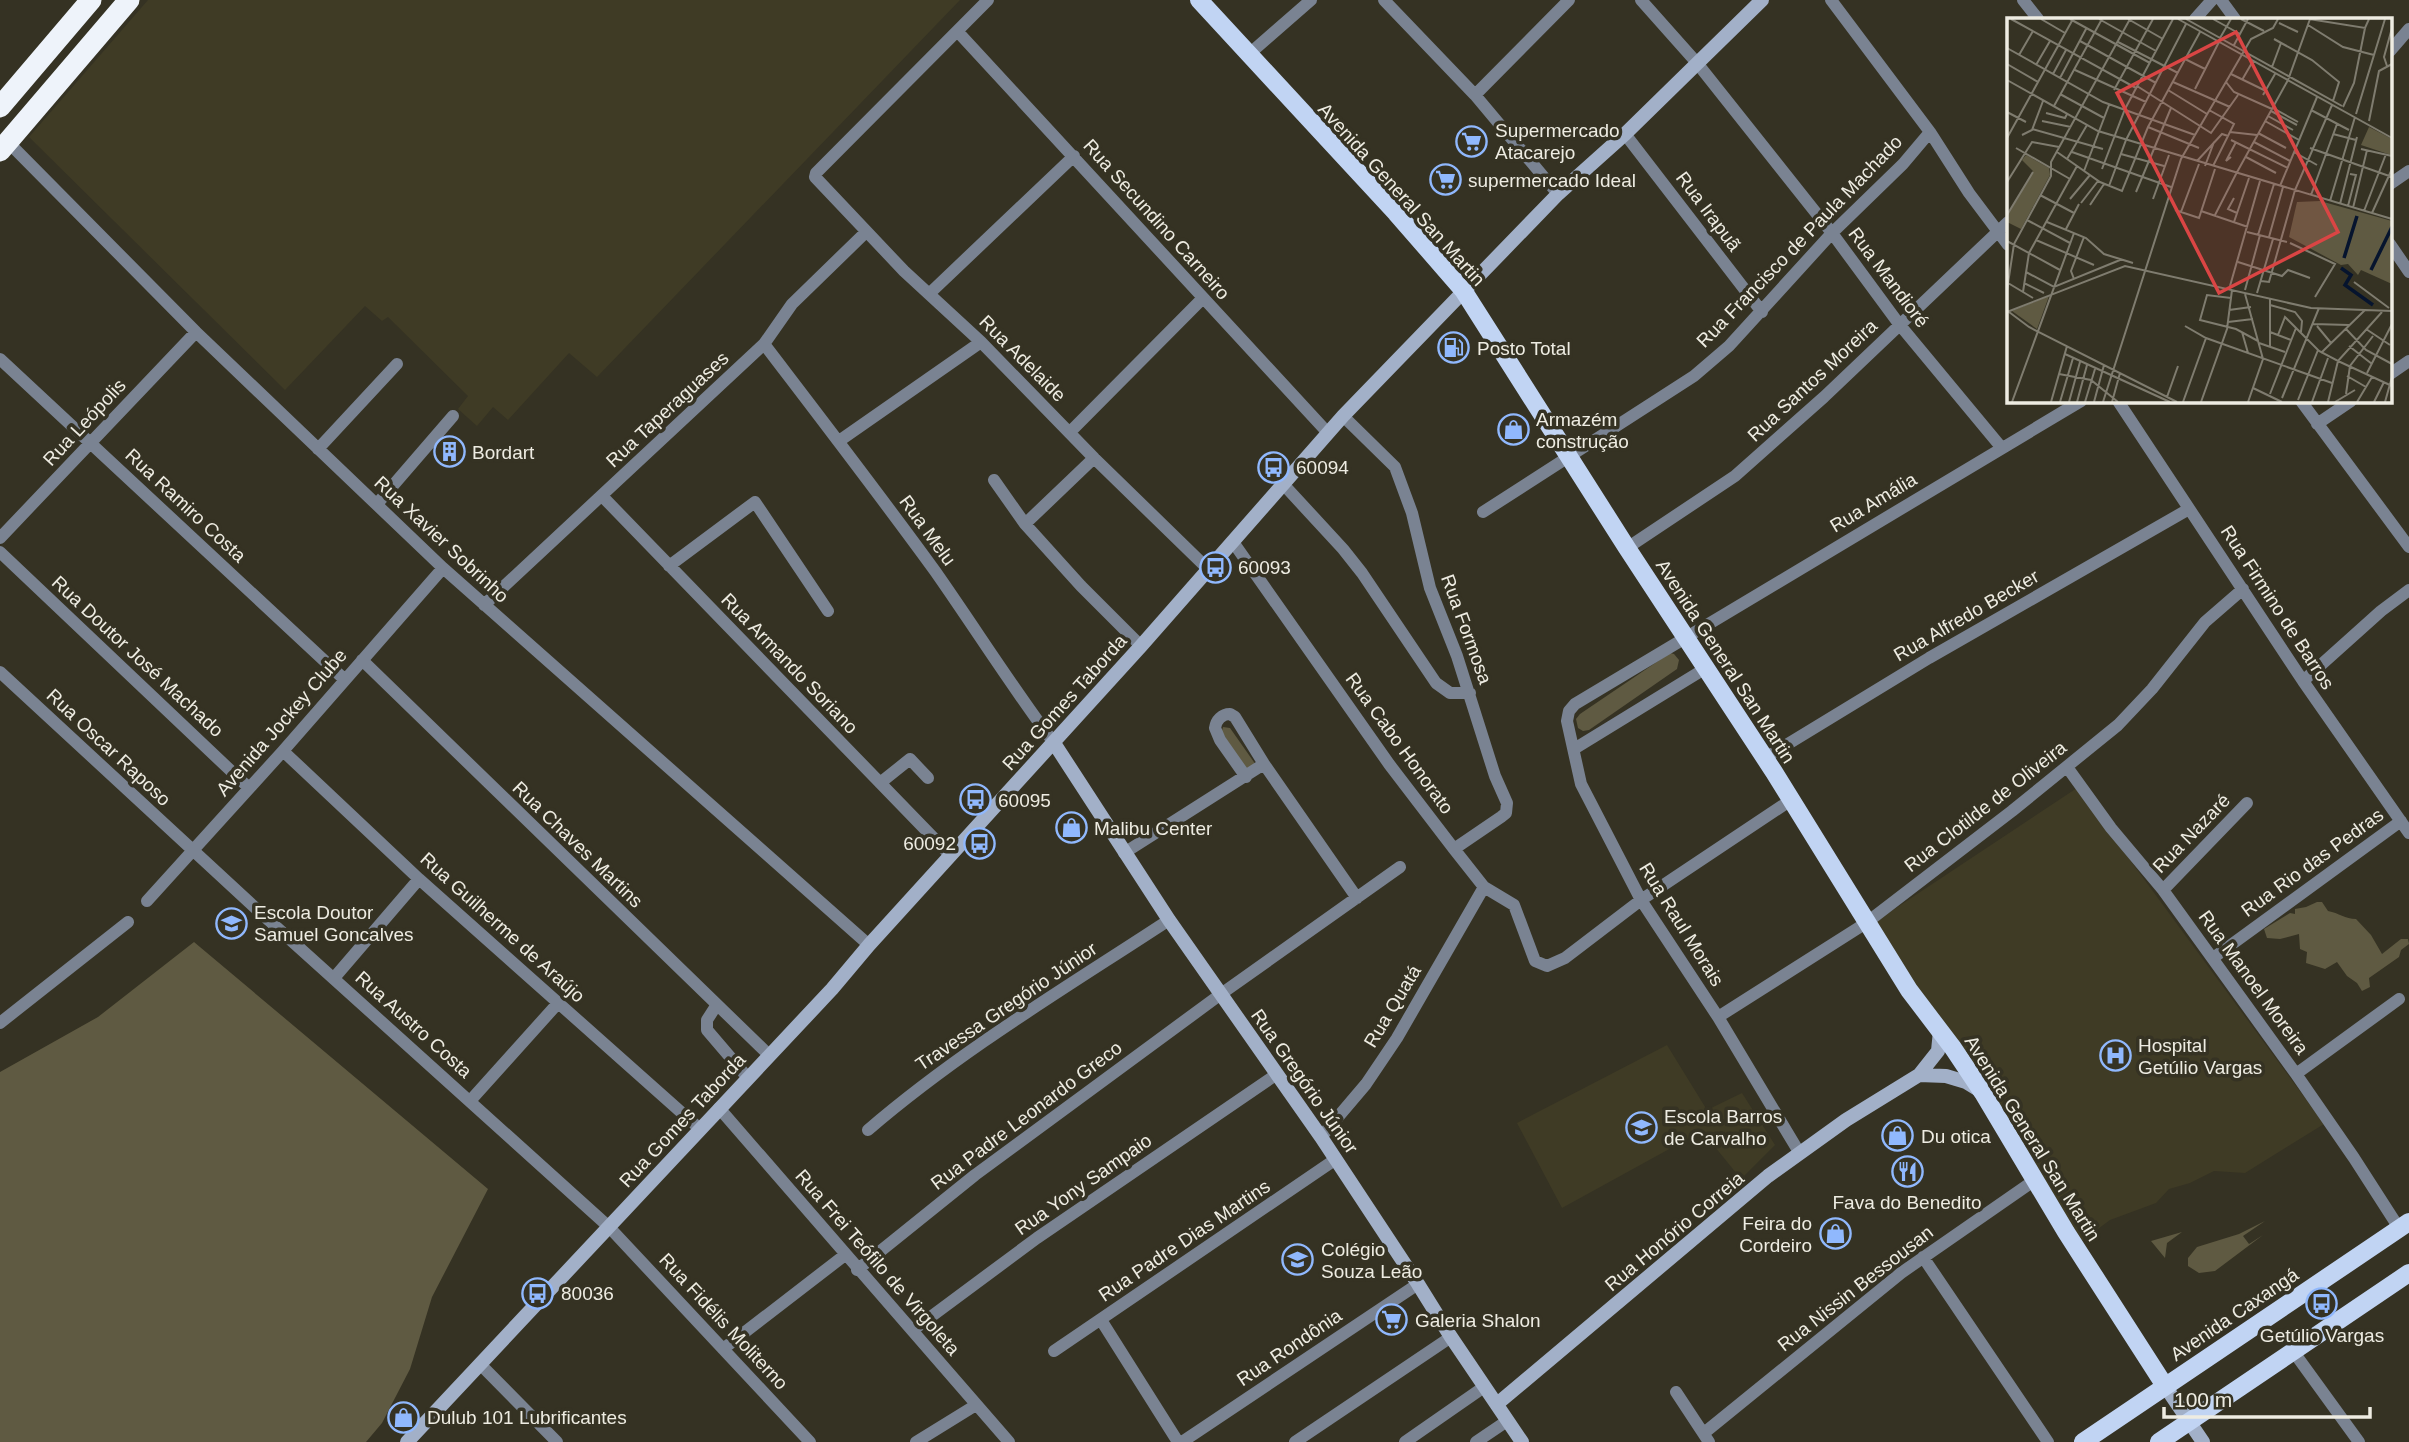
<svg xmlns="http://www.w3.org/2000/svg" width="2409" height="1442" viewBox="0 0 2409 1442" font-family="Helvetica,sans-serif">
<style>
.built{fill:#3f3b25}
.green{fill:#5f5a42}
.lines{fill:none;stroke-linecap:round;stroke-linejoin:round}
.street{stroke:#7a8392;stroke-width:12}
.secondary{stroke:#a2b0c8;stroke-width:14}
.primary{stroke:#c1d4f3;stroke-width:18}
.highway{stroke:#eef3fa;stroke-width:21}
.labels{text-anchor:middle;stroke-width:7;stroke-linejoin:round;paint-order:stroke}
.poi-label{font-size:19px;fill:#eeece2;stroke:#353223;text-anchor:start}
.street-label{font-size:19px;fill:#eeece2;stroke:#353223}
.inset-river{fill:none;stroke:#06142e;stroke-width:3.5}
.inset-road{fill:none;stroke:#7f7c6f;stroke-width:2}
.view{fill:#da4544;fill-opacity:0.15;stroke:#da4544;stroke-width:3.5}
.inset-edge{fill:none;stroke:#eeece2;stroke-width:3.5}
</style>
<rect width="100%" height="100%" fill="#353223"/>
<path class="built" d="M 148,0 L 960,0 L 597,377 L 569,353 L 508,420 L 493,407 L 477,426 L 458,409 L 468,396 L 388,317 L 382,321 L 365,306 L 285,390 L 29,137 Z
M 2077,788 L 2324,1124 L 2245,1173 L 2214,1171 L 2190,1183 L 2169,1189 L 2156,1203 L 2110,1220 L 2079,1243 L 1872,924 Z
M 230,910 L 244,924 L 233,936 L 219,922 Z
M 1667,1045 L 1707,1110 L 1742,1093 L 1775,1145 L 1741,1179 L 1702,1131 L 1562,1208 L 1517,1123 Z"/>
<path class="green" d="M 1670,653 L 1674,654 L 1679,660 L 1677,669 L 1589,730 L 1583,731 L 1578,728 L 1576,719 L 1580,714 Z
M 1223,727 L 1230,728 L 1256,765 L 1246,773 L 1220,737 Z
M 2317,902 L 2322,902 L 2328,911 C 2339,913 2345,919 2356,919 L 2371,935 L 2382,954 L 2401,939 L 2408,939 L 2409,944 L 2401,950 L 2399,957 L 2369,978 L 2370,987 L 2362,991 L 2357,983 L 2347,976 L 2337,962 L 2325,969 L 2306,963 L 2307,952 L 2300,949 L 2299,934 L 2280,939 L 2267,938 L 2264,929 L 2290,913 L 2295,914 L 2295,909 L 2306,907 Z
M 194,942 L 488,1189 L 432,1297 L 410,1369 L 382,1423 L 366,1442 L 0,1442 L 0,1072 L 98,1017 Z
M 2265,1221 L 2243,1236 L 2249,1244 L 2263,1235 L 2215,1271 L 2199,1273 L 2188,1266 L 2188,1258 L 2197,1247 L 2239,1234 Z
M 2182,1232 L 2167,1243 L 2165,1258 L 2151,1241 Z"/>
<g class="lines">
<path class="street" d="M 988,0 L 816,173 L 815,177 L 904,271 L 981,342 L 1094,458 L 1208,569
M 1384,0 L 1475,95 L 1558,194
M 1641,0 L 1697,63 L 1832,233 L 1899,324 L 2001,447
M 1831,0 L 1930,132 L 1969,193 L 2008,245
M 2023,0 L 2038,19
M 2221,0 L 2235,19
M 2195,19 L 2212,0
M 958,32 L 1328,433
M 2390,51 L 2409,29
M 1248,55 L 1311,0
M 1475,95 L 1569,0
M 1625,134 L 1762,312
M 8,142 L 196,332 L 443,568 L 869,945
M 2390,184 L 2409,171
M 2390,244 L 2409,272
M 930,293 L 1074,156
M 764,344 C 822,420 879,494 935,571 C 975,628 1012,687 1054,743
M 0,359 L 344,679
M 2390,374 L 2409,361
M 2118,401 L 2303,681 L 2409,833
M 2301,401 L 2409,547
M 1343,416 L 1395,467 L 1412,513 L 1430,588 L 1457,656 L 1495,776 L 1507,803 L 1506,813 L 1501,817 L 1454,849
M 2317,424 L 2351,401
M 1070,432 L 1203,298
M 839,441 L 981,342
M 318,449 L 397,364
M 994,480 L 1025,524 L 1081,586 L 1141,646
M 1284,485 L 1343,549 L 1362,573 L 1436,683 L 1450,693 L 1470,693
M 603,497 L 951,856
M 377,504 L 453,416
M 1483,512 L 1694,376 L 1729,346 L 1832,233 L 1903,164 L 1930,132
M 1025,524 L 1094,458
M 0,538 L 196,332
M 1233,542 L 1389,764 L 1454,849 L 1484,887 L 1514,905 L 1535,961 L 1547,966 L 1565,958 L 1641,900 L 1791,800
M 1627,548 L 1735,476 L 1824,397 L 2008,222
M 0,552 L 249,788
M 669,566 L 755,502 L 828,611
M 484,605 L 764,344 L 792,304 L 866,232
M 362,660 L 769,1055
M 0,672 L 263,915 L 609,1227 L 810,1442
M 2303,681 L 2381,611 L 2409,590
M 1574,749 L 1706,668
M 283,751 L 419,879 L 700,1129
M 1765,758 L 1929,658 L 2189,509
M 2067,767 L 2111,828 L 2163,890 L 2296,1074 L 2354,1158 L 2399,1228
M 1246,777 L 1220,740 L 1215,728 C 1216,720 1222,714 1230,714 L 1235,717 L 1264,764 L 1357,898
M 880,783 L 910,759 L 928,778
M 1124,853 L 1264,764
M 2163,890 L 2247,803
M 147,901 L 283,751 L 443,568
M 2213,958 L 2401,821
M 334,978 L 419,879
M 716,1006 L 707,1020 L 707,1030 L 748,1078
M 1718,1017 L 1866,923 L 2012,811 L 2118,725 L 2152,689 L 2205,622 L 2243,589
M 0,1023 L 128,922
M 2296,1074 L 2399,999
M 470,1101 L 559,1002
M 719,1108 C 815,1220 912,1331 1009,1442
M 868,1130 C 961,1050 1067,987 1169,920
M 1321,1137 L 1366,1084 L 1397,1038 L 1484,887
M 1799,1152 L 1718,1017 L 1641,900 L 1581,784 L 1567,721 L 1569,711 L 1575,704 L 2081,401
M 1923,1257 L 2048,1442
M 857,1270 L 975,1175 L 1221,994 L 1400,867
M 1101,1320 L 1178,1442
M 913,1330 L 1037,1238 L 1277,1074
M 723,1349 L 845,1255
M 1054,1351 L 1336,1159
M 2293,1351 L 2359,1442
M 480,1364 L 557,1442
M 1676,1392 L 1709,1442
M 1704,1433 L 1901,1273 L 2035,1180
M 916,1442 L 976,1405
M 1182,1442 L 1418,1284
M 1295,1442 L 1451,1337
M 1405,1442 L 1484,1387
M 1476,1442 L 1507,1421"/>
<path class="secondary" d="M 1054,743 L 1169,920 L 1321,1137 L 1418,1284 L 1451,1337 L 1522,1442
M 1919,1075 L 1938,1051 L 1940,1031
M 2165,1386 L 2203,1442
M 1497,1404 L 1768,1176 L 1846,1120 L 1919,1075 L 1946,1076 L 1966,1082 L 1979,1090
M 407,1442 L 832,989 L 869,945 L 1141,646 L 1343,416 L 1558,194 L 1625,134 L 1762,0"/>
<path class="primary" d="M 1199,0 L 1396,213 L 1463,290 L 1627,548 L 1774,772 L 1909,990 L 1953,1048 L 1983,1093 L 2066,1232 L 2165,1386
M 2083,1442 L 2409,1222
M 2159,1442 L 2409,1273"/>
<path class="highway" d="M 0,107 L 91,0
M 0,151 L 129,0"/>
</g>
<defs>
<symbol id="supermarket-ring" viewBox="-11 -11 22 22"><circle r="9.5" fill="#353223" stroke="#90b8fd" stroke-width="1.5"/><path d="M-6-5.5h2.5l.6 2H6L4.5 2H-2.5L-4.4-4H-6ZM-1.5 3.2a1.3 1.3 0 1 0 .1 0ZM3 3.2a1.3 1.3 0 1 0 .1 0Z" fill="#90b8fd"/></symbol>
<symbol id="fuel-ring" viewBox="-11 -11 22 22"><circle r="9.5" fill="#353223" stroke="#90b8fd" stroke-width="1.5"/><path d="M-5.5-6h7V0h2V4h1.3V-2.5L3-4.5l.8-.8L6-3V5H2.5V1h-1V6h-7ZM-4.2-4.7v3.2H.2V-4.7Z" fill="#90b8fd"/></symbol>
<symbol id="shop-ring" viewBox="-11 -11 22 22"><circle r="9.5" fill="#353223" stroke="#90b8fd" stroke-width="1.5"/><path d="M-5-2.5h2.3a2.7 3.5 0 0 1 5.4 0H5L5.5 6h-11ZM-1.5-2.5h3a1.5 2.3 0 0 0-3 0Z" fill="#90b8fd"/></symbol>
<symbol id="building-ring" viewBox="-11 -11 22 22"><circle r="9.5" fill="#353223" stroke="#90b8fd" stroke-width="1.5"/><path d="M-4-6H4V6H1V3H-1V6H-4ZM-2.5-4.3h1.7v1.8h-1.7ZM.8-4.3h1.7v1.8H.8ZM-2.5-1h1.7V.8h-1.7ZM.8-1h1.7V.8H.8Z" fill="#90b8fd"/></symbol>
<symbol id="bus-ring" viewBox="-11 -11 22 22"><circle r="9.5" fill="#353223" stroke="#90b8fd" stroke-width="1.5"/><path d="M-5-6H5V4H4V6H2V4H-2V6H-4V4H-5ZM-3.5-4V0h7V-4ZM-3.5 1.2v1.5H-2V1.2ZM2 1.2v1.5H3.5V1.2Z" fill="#90b8fd"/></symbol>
<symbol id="school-ring" viewBox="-11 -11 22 22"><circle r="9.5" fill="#353223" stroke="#90b8fd" stroke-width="1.5"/><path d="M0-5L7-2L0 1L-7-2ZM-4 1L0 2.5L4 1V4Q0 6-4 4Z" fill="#90b8fd"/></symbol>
<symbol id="hospital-ring" viewBox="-11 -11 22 22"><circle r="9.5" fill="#353223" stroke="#90b8fd" stroke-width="1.5"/><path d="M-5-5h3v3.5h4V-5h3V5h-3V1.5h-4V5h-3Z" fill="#90b8fd"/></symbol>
<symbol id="restaurant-ring" viewBox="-11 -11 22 22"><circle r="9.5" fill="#353223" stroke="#90b8fd" stroke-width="1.5"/><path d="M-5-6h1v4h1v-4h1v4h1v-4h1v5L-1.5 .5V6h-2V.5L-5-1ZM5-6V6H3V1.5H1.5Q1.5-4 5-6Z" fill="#90b8fd"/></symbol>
</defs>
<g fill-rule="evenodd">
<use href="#supermarket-ring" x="1454" y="124" width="35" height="35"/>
<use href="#supermarket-ring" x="1428" y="162" width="35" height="35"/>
<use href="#fuel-ring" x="1436" y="330" width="35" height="35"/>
<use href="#shop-ring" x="1496" y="412" width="35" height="35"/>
<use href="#building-ring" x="432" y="434" width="35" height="35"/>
<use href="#bus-ring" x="1256" y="450" width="35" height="35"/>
<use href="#bus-ring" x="1198" y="550" width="35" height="35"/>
<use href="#bus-ring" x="958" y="782" width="35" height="35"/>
<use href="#shop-ring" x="1054" y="810" width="35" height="35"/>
<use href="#bus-ring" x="962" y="826" width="35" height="35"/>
<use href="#school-ring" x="214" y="906" width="35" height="35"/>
<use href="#hospital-ring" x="2098" y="1038" width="35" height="35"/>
<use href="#school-ring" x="1624" y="1110" width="35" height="35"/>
<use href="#shop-ring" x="1880" y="1118" width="35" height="35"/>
<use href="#restaurant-ring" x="1890" y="1154" width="35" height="35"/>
<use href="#shop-ring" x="1818" y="1216" width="35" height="35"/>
<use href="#school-ring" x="1280" y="1242" width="35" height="35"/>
<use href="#bus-ring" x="520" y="1276" width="35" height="35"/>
<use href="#bus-ring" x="2304" y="1286" width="35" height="35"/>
<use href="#supermarket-ring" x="1374" y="1302" width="35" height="35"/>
<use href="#shop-ring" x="386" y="1400" width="35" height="35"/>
</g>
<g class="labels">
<g class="poi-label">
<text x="1495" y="137">Supermercado<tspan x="1495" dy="22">Atacarejo</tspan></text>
<text x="1468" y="187">supermercado Ideal</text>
<text x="1477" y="355">Posto Total</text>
<text x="1536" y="426">Armazém<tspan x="1536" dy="22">construção</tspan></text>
<text x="472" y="459">Bordart</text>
<text x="1296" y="474">60094</text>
<text x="1238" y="574">60093</text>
<text x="998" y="807">60095</text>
<text x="1094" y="835">Malibu Center</text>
<text x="956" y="850" text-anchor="end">60092</text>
<text x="254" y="919">Escola Doutor<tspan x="254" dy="22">Samuel Goncalves</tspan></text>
<text x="2138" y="1052">Hospital<tspan x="2138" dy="22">Getúlio Vargas</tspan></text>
<text x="1664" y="1123">Escola Barros<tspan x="1664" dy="22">de Carvalho</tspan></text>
<text x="1921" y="1143">Du otica</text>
<text x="1907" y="1209" text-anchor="middle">Fava do Benedito</text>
<text x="1812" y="1230" text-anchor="end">Feira do<tspan x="1812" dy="22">Cordeiro</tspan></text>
<text x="1321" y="1256">Colégio<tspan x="1321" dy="22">Souza Leão</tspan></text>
<text x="561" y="1300">80036</text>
<text x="1415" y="1327">Galeria Shalon</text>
<text x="2322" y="1342" text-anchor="middle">Getúlio Vargas</text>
<text x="427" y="1424">Dulub 101 Lubrificantes</text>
</g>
<g class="street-label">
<text transform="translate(1402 194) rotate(48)" y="7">Avenida General San Martin</text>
<text transform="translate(1709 211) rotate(53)" y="7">Rua Irapuã</text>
<text transform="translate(1157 219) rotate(48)" y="7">Rua Secundino Carneiro</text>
<text transform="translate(1799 241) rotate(-46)" y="7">Rua Francisco de Paula Machado</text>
<text transform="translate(1889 277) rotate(53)" y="7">Rua Mandioré</text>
<text transform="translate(1023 358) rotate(45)" y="7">Rua Adelaide</text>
<text transform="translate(1812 380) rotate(-43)" y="7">Rua Santos Moreira</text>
<text transform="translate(667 409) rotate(-43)" y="7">Rua Taperaguases</text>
<text transform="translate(84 422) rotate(-47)" y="7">Rua Leópolis</text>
<text transform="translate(1873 502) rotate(-31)" y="7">Rua Amália</text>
<text transform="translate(186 505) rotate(43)" y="7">Rua Ramiro Costa</text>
<text transform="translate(928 530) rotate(54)" y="7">Rua Melu</text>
<text transform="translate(442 539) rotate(43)" y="7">Rua Xavier Sobrinho</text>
<text transform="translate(2278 607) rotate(57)" y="7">Rua Firmino de Barros</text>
<text transform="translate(1966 615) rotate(-30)" y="7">Rua Alfredo Becker</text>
<text transform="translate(1467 629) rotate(70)" y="7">Rua Formosa</text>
<text transform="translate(138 656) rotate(43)" y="7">Rua Doutor José Machado</text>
<text transform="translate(1726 661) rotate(57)" y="7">Avenida General San Martin</text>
<text transform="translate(790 663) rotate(46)" y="7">Rua Armando Soriano</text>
<text transform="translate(1064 702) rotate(-48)" y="7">Rua Gomes Taborda</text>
<text transform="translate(281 722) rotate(-49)" y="7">Avenida Jockey Clube</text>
<text transform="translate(1400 743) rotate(54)" y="7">Rua Cabo Honorato</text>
<text transform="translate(109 747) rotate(43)" y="7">Rua Oscar Raposo</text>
<text transform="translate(1985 806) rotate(-38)" y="7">Rua Clotilde de Oliveira</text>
<text transform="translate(2191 833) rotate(-46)" y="7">Rua Nazaré</text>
<text transform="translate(578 844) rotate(44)" y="7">Rua Chaves Martins</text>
<text transform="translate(2312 862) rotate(-36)" y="7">Rua Rio das Pedras</text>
<text transform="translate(1682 924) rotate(58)" y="7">Rua Raul Morais</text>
<text transform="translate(503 927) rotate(42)" y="7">Rua Guilherme de Araújo</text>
<text transform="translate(2254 982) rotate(54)" y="7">Rua Manoel Moreira</text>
<text transform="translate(1006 1006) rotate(-34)" y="7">Travessa Gregório Júnior</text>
<text transform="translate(1392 1006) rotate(-59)" y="7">Rua Quatá</text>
<text transform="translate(414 1024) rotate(42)" y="7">Rua Austro Costa</text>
<text transform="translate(1305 1081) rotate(55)" y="7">Rua Gregório Júnior</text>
<text transform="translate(1026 1115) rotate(-37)" y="7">Rua Padre Leonardo Greco</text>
<text transform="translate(682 1120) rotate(-47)" y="7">Rua Gomes Taborda</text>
<text transform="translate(2033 1138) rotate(58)" y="7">Avenida General San Martin</text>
<text transform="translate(1083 1184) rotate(-35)" y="7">Rua Yony Sampaio</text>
<text transform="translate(1674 1231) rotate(-40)" y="7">Rua Honório Correia</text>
<text transform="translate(1184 1240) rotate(-34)" y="7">Rua Padre Dias Martins</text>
<text transform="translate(878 1262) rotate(49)" y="7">Rua Frei Teófilo de Virgoleta</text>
<text transform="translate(1855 1288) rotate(-38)" y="7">Rua Nissin Bessousan</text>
<text transform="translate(2234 1314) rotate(-34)" y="7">Avenida Caxangá</text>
<text transform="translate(724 1321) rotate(47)" y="7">Rua Fidélis Moliterno</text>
<text transform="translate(1289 1347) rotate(-34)" y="7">Rua Rondônia</text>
</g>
</g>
<g transform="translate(2007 18)">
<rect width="385" height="385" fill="#353223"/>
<path d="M 362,109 L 385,121 L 384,137 L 354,127 ZM 19,137 L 42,150 L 43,157 L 14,211 L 0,204 L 0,198 L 26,153 L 15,142 ZM 313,183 L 385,203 L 385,266 L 354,252 L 351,257 L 341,246 L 334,247 L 282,219 L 290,184 ZM 42,278 L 30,311 L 5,293 Z" fill="#5f5a42"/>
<path class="inset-river" d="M 337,240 L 350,198M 334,250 L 344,257 L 338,267 L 366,287M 364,252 L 385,209"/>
<path class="inset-road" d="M 4,1 L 129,70M 34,1 L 58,15M 63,1 L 143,45M 92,1 L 149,33M 121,1 L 156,21M 171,1 L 385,120M 179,1 L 335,88M 206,1 L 233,16M 234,1 L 257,13M 302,1 L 358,10 L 362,1M 272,5 L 291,14M 301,7 L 336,29 L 367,37M 213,20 L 224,1M 267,21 L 305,42 L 332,64 L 326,83M 73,23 L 149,65M 111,24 L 171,55M 227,27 L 241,1M 0,30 L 96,84 L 188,117M 12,37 L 26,13M 178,41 L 198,51M 0,46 L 31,64M 29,47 L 43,23M 380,48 L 377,39 L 385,10M 265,49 L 274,25M 68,52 L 139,84M 46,56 L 59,32M 224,56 L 259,73M 53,60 L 79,11M 0,62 L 91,113 L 385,201M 235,62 L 246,43M 166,64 L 223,89M 219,64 L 227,74 L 265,91M 130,68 L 204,115 L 231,77M 188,71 L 212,24M 107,72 L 146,1M 161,72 L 200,96M 53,76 L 97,100M 256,77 L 268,56M 47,88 L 95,1M 336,89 L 347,65 L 358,10M 266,90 L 291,104M 202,92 L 227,106 L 206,148M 304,92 L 342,112M 264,93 L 290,107M 0,94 L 19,104M 39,95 L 58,100 L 60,96M 349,96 L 378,1M 261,98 L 286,112M 35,103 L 64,109M 258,103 L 292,122M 362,103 L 372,53 L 385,46M 141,109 L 192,130M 25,111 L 96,131M 223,114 L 250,117M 251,115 L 279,130M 326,116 L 349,122M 15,117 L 25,112 L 36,83M 0,120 L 66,1M 224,122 L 281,150M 247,124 L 283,143M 9,130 L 63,161M 303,130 L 385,159M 354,131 L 385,138M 50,134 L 93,164 L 115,173 L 141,109 L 193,14M 65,134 L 164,169M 287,134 L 310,147M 114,136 L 157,148M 224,139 L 219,143 L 229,124M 239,139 L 269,155M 60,141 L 80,107M 190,143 L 215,116 L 221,118M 198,148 L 207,124M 95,151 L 118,91 L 166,1M 77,153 L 102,87M 229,156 L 281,62 L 303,1M 0,164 L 25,124 L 52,129M 102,168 L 119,122 L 179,6M 273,168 L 310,79M 129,174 L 164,90M 33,177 L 67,195M 304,177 L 330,106M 227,180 L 221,191 L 230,195M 63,181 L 83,157M 146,181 L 162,137M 323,183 L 348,99M 74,185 L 91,163M 333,186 L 350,119M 83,187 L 97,166M 341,188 L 349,157 L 343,156M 346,190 L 360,132M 168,192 L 192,200 L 208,151M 194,193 L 241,209M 357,193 L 379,136M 174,194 L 192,146M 365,195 L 385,151M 0,197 L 26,154M 208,197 L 229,156M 20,202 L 63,225M 40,204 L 79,220 L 97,236 L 126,245M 227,204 L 242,160M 59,211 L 72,186M 240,214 L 280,224M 251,217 L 267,166M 262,219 L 276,169M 29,222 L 87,247M 0,223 L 53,252M 283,225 L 328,246 L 308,279M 231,244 L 275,258 L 281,252 L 303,260M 19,254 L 47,269 L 113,242M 67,261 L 64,253 L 77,219M 254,263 L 262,264 L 288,172 L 325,87M 347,264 L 382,290M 1,265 L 26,280M 17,265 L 37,275M 223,268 L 253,163M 0,272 L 7,226 L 44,158 L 44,144 L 123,1M 238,272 L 253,217M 16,274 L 22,235 L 70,148M 250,275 L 266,221M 238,276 L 256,341 L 241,384M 224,280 L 200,277 L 193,302 L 229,311 L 251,323M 263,287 L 288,294 L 295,303 L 294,314M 222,292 L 244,289M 0,294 L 118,248 L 304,290 L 385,293M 2,294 L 22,309 L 170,384M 221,304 L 246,301M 306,306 L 342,307M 178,308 L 199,320 L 325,365M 310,308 L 324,325M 339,311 L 359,332 L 385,346M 359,311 L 383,327M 235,314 L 241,335M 263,314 L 284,322M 271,317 L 278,299 L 312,333 L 331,343 L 375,294M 252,325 L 278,334M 263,328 L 263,281M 342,328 L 365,346M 314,335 L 358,292M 58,336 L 163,384M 360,355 L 385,306M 52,356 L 84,362 L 111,384M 340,358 L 359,369M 246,370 L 275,384M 263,376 L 289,310M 339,376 L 343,348 L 366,318M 160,379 L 171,348M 275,380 L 312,290M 291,382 L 311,332M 5,384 L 67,215M 44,384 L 60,328M 53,384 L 66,340M 62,384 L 73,344M 70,384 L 80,347M 78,384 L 88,351M 87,384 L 97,347M 96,384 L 174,141 L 244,21 L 266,10 L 271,1M 105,384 L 113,355M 176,384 L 199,320M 194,384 L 220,311 L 225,272M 305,384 L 321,340M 321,384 L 331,343 L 385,368M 328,384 L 348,372M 350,384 L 365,359M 367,384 L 377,364M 378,384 L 385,359"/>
<path class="view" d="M 229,14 L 331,214 L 212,275 L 110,75 Z"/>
<rect width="385" height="385" class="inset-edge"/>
</g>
<path d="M2164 1407v10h206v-10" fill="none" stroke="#eeece2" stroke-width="3.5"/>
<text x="2174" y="1407" font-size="21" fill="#eeece2" stroke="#353223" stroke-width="5" paint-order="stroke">100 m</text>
</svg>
